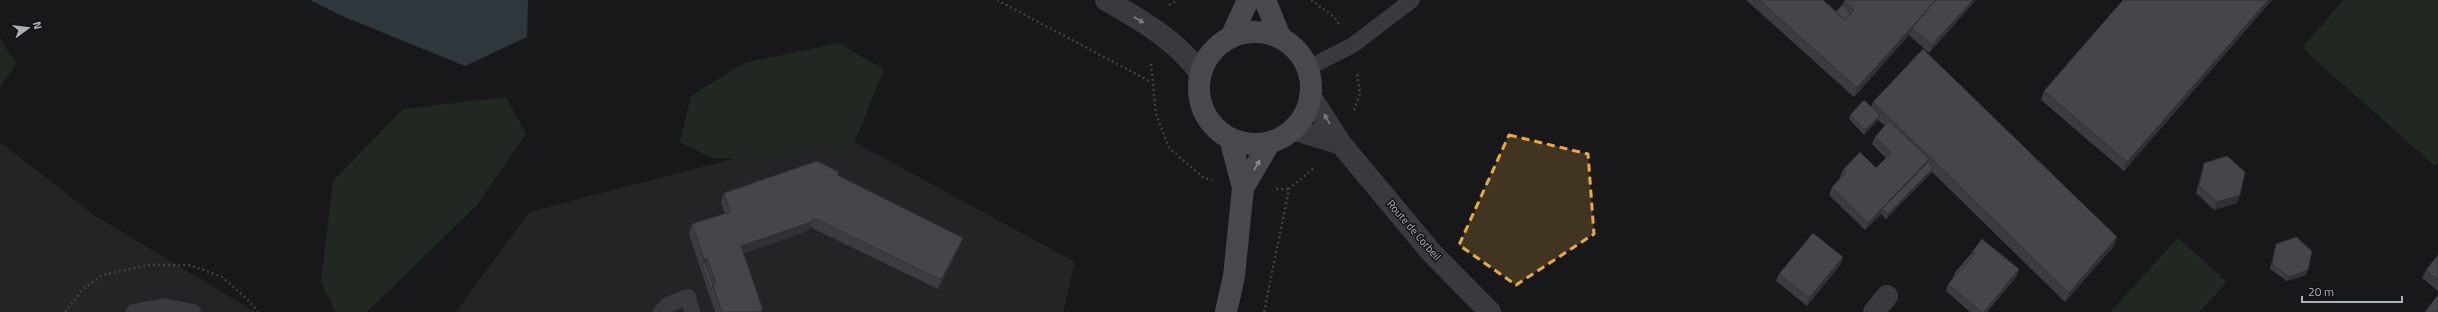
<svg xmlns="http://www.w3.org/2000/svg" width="2438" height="312" viewBox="0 0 2438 312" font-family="'Titillium Web',sans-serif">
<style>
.built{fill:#242427}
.green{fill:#202821}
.water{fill:#2f373d}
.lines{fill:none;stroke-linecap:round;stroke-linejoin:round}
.path{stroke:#3f4145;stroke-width:2.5;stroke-dasharray:2 3;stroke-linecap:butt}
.service{stroke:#393a3e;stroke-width:16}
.minor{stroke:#393a3e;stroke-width:22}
.tertiary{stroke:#393a3e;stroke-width:22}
.secondary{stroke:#47494e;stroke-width:22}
.wall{fill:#3b3c40}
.shaded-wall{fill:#303134}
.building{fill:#45464a;stroke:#303134}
.oneway{fill:#787b82}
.oneway2{fill:#888c94}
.marked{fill:#e6aa44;fill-opacity:0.2;stroke:#e6aa44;stroke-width:3;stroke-dasharray:8 5;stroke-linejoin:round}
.labels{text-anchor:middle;stroke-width:3;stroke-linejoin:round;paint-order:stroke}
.street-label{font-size:11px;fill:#abb0b9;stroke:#131315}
</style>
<rect width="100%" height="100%" fill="#18181a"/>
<path class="built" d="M 836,132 L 1075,262 L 1063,312 L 456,312 L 529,212 Z
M 0,142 L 94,215 L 255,312 L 0,312 Z"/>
<path class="green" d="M 2343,0 L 2438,0 L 2438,162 L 2435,166 L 2302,48 Z
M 0,38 L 16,64 L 0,87 Z
M 839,43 L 884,70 L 850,153 L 819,144 L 752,159 L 712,158 L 680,142 L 691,96 L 744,63 Z
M 506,97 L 526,134 L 477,205 L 367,312 L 336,312 L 321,282 L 333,181 L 403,109 Z
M 2178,238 L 2227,282 L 2199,312 L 2110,312 Z"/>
<path class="water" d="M 310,0 L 528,0 L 527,37 L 465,66 L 342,16 Z"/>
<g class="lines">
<path class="path" d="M 997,0 L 1151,82
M 1311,0 L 1334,17 L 1339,24
M 1169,5 L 1178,0
M 1151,64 L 1156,114 L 1169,148 L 1204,178 L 1212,180
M 1354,110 L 1360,94 L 1357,73
M 1276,189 L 1289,189
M 65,312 L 83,289 L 102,275 L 149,265 L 190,265 L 222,277 L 248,300 L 258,312
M 1264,312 L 1289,189 L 1315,167"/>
<path class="service" d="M 1308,68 L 1353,45 L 1412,0
M 134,312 L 164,306 L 193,312
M 661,312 L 668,305 L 688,297 L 692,312"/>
<path class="minor" d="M 1874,312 L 1887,296"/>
<path class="tertiary" d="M 1106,0 C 1140,20 1177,40 1200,73
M 1310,96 L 1341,144 L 1431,252 L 1490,312
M 1293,129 L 1341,144"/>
<path class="secondary" d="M 1265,0 L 1280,37
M1199 88a56 56 0 1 1 112 0a56 56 0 1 1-112 0Z
M 1232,35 L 1248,0
M 1243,188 L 1270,142
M 1226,312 L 1234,276 L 1243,188 L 1230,138"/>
</g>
<path class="wall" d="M 1746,0 L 1823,0 L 1836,12 L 1842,5 L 1844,1 L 1976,0 L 1929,53 L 1909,35 L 1854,97 Z
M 2123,0 L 2272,0 L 2124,171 L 2041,100 L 2044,91 Z
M 1873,102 L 2114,246 L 2065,302 L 1932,172 L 1886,219 L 1881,214 L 1865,230 L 1829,195 L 1832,187 L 1841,178 L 1840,177 L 1843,170 L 1876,168 L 1886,158 L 1872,144 L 1875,137 L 1885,126 L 1878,120 L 1864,135 L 1849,119 L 1850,115 L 1871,107 Z
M 2204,163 L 2237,203 L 2214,210 L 2196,193 L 2202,170 Z
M 839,172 L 838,175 L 963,238 L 959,247 L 938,289 L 810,227 L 808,231 L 744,253 L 762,312 L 715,312 L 689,234 L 692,224 L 725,214 L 721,202 L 724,193 Z
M 2276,244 L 2306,275 L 2287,281 L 2270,269 L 2275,248 Z
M 1972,252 L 2019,269 L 2017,276 L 1987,312 L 1970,312 L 1946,291 L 1948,284 L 1953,278 L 1954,274 L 1971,254 Z
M 2438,255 L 2438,291 L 2422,278 L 2426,270 Z
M 1841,264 L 1807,306 L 1776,281 L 1779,274 Z"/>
<path class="shaded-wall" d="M 1936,0 L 1940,0 L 1912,28 L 1909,35 L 1854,97 L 1857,88 Z
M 1973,0 L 1976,0 L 1929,53 L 1932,45 Z
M 2268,0 L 2272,0 L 2124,171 L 2127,162 Z
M 1880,115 L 1878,120 L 1864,135 L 1865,130 Z
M 1929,159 L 1926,167 L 1882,209 L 1881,214 L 1865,230 L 1868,223 Z
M 1933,168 L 1931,172 L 1886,219 L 1888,214 Z
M 2240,195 L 2237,203 L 2214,210 L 2217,202 Z
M 814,218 L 810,227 L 808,231 L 738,255 L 741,246 Z
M 2117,237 L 2114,246 L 2065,302 L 2069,293 Z
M 963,238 L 959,247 L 938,289 L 941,280 Z
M 1843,257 L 1841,264 L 1807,306 L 1809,298 Z
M 707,258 L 704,267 L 702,264 L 704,259 Z
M 2019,269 L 2017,276 L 1987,312 L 1984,312 Z
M 2308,270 L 2306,275 L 2287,281 L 2289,277 Z"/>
<path class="building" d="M 1759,0 L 1823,0 L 1845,20 L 1854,10 L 1844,1 L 1844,0 L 1936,0 L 1857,88 Z
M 1936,0 L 1973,0 L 1932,45 L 1912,28 Z
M 2123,0 L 2268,0 L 2127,162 L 2044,91 Z
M 1842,5 L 1851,13 L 1845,20 L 1836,12 Z
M 1923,49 L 2117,237 L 2069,293 L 1873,102 Z
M 1864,100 L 1880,115 L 1865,130 L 1850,115 Z
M 1889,121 L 1929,159 L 1868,223 L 1832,187 L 1846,172 L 1843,170 L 1860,152 L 1876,168 L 1891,153 L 1875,137 Z
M 2227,156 L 2245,172 L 2240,195 L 2217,202 L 2199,186 L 2204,163 Z
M 817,161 L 839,172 L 837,175 L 963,238 L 941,280 L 814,218 L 811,222 L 741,246 L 763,310 L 757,312 L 722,312 L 713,285 L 716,284 L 707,258 L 704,259 L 692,224 L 730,212 L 724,193 Z
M 1928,162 L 1933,168 L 1888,214 L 1882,209 Z
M 1813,233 L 1843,257 L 1809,298 L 1779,274 Z
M 2296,237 L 2312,251 L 2308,270 L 2289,277 L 2272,264 L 2276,244 Z
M 1982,239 L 2019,269 L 1984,312 L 1981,312 L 1948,284 L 1975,253 L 1972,252 Z
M 1971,254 L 1973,256 L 1956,275 L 1954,274 Z
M 2438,255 L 2438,280 L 2426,270 Z
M 705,262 L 713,285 L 711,290 L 702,264 Z
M 2438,295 L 2438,312 L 2425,312 Z"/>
<defs><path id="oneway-solid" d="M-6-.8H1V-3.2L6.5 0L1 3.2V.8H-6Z"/></defs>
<g class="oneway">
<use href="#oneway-solid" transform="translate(1139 20) rotate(30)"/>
<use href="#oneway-solid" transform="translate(1327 119) rotate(-120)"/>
</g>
<use class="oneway2" href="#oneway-solid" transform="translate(1257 165) rotate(-59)"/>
<path class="marked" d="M 1509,135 L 1588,154 L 1594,234 L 1516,285 L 1459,245 Z"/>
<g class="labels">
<g class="street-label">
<text transform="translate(1414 230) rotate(49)" y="4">Route de Corbeil</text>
</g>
</g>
<g transform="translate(28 28) rotate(75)" stroke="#131315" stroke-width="3" paint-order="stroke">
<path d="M0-3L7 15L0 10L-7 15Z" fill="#abb0b9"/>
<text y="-6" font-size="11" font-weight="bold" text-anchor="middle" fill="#abb0b9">N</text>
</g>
<path d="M2302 296v6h100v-6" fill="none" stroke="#abb0b9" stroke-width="2"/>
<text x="2308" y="296" font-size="12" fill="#abb0b9" stroke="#131315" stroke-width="3" paint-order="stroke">20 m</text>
</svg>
